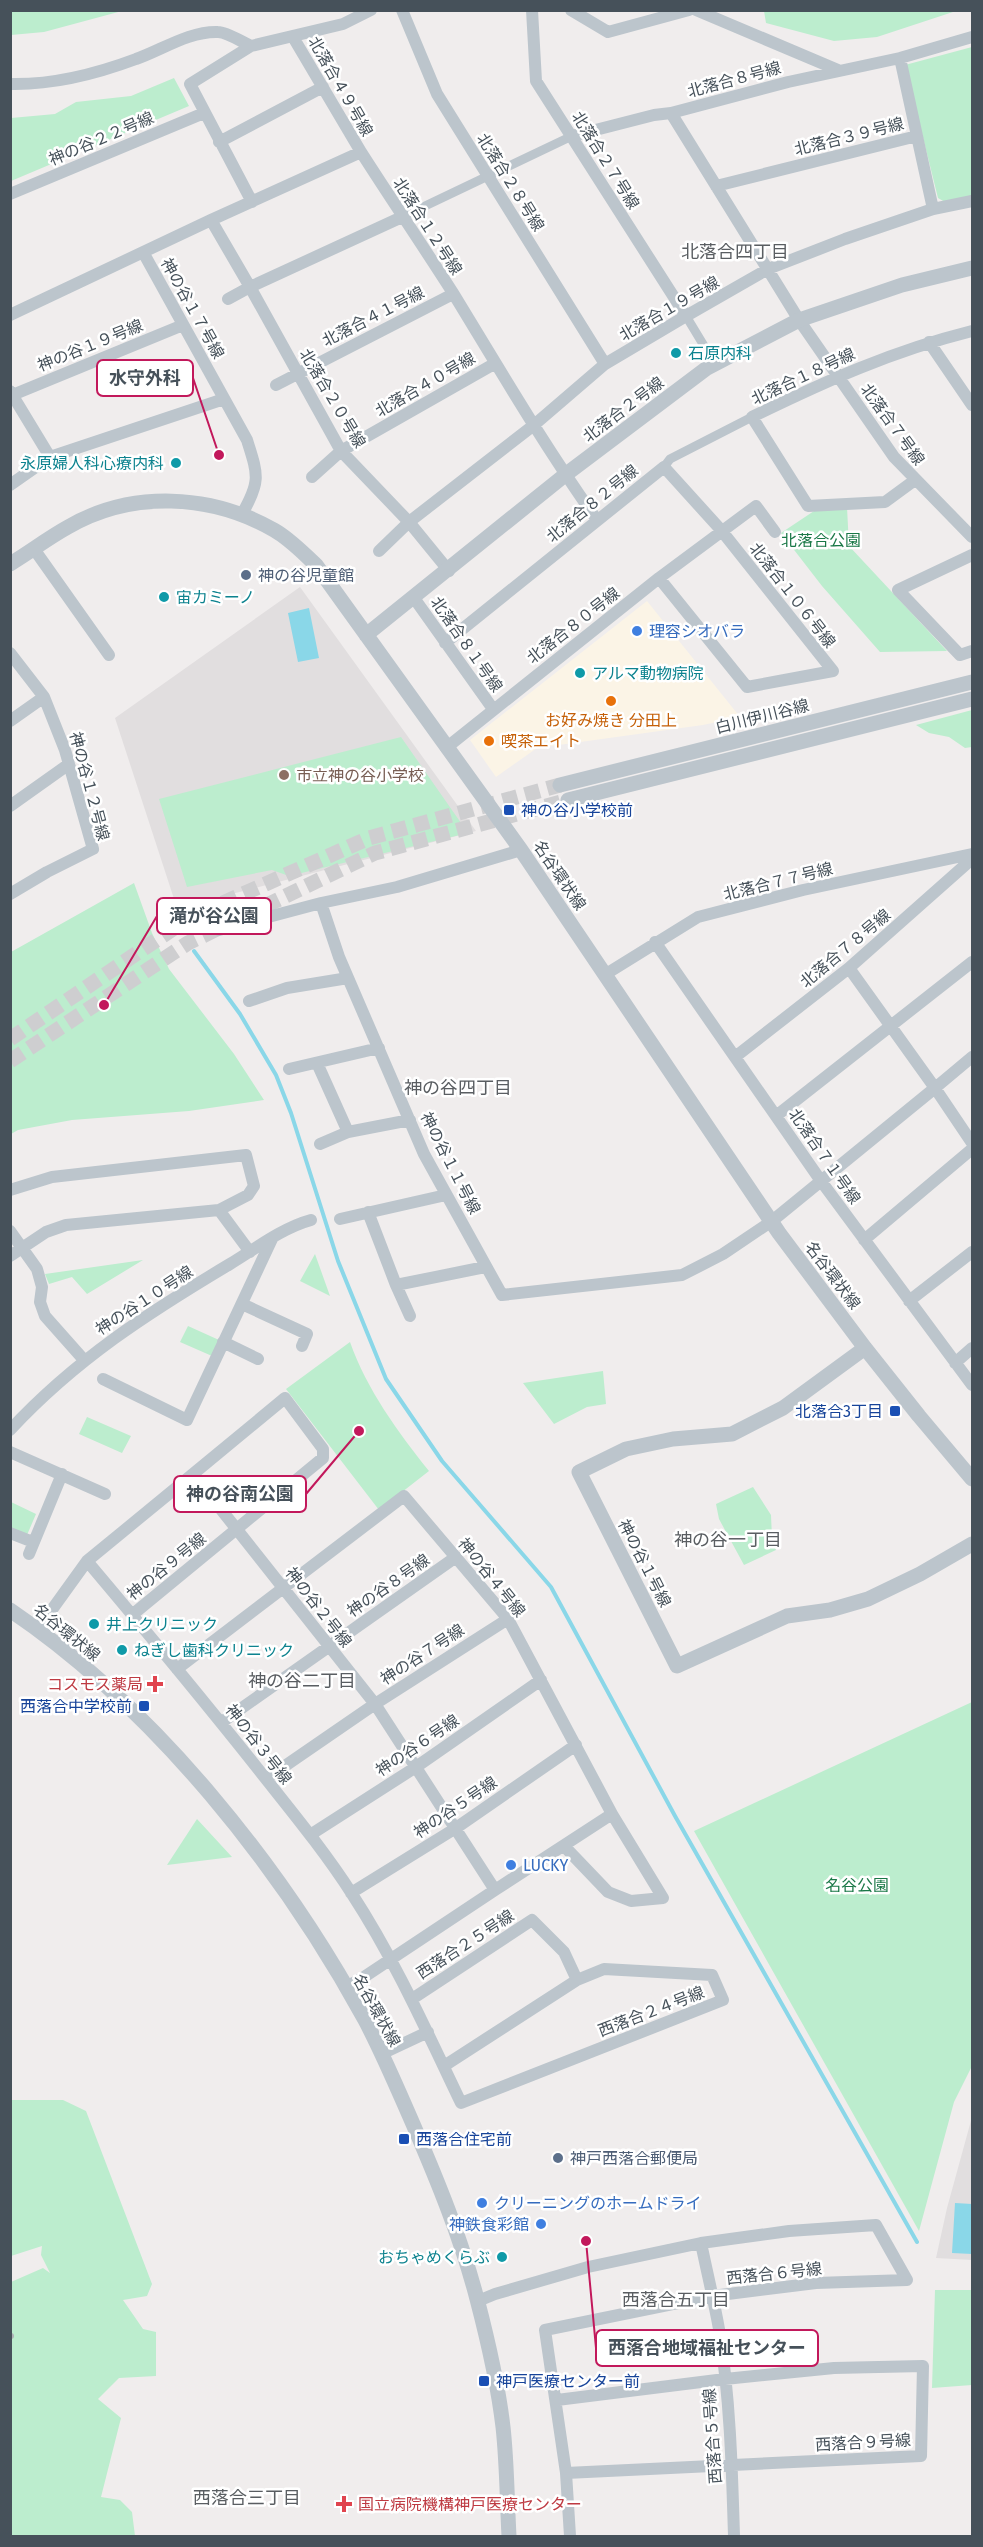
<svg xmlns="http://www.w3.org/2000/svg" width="983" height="2547" viewBox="0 0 983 2547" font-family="'Fira Sans','Noto Sans JP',sans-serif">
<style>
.commercial{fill:#fbf4e6}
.education{fill:#e1dedf}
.green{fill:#bcedce}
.water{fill:#8ad7e8}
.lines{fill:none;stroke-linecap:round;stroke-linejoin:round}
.stream{stroke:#8ad7e8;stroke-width:4}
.tertiary-tunnel{stroke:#ceced0;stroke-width:15;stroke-dasharray:15 8;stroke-linecap:butt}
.pedestrian{stroke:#bcc5cc;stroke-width:9}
.minor{stroke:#bcc5cc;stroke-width:12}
.tertiary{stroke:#bcc5cc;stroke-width:15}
.rail-casing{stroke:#afb3b7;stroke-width:6}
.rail{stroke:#fff;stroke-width:4;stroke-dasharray:11;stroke-linecap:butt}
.culture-dot{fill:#0f9aa8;stroke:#fff;stroke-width:2}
.service-dot{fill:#5c6f8a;stroke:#fff;stroke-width:2}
.shop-dot{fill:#3f7fe0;stroke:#fff;stroke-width:2}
.food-dot{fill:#e8710a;stroke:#fff;stroke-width:2}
.education-dot{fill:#8d6e63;stroke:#fff;stroke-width:2}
.transit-dot{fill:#1a4fb4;stroke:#fff;stroke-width:2}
.health-dot{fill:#e0444e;stroke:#fff;stroke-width:2}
.labels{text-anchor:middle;stroke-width:5;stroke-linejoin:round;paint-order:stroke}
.street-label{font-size:16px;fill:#46515a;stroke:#fff}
.culture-label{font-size:16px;fill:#0d838f;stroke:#fff;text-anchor:start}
.park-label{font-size:16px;fill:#1a7847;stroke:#fff}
.service-label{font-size:16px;fill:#4e5e75;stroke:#fff;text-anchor:start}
.shop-label{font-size:16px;fill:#366cbe;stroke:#fff;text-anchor:start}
.food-label{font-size:16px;fill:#c56008;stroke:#fff}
.education-label{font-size:16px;fill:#785e54;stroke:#fff;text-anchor:start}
.transit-label{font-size:16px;fill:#164399;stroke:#fff;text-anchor:start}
.health-label{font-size:16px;fill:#be3a42;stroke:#fff;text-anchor:end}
.neighbourhood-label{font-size:18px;fill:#5a5e62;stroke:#fff}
.leader{fill:none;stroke:#c2185b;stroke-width:2}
.callout-dot{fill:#c2185b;stroke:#fff;stroke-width:2}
.callout{fill:#fff;stroke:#c2185b;stroke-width:2}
.callout-label{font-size:18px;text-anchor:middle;font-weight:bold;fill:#46515a}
</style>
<rect width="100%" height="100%" fill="#f0eded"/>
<path class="commercial" d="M 647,601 L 740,717 L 703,725 L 537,748 L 496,777 L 470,740 Z"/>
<path class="education" d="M 300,587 L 476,831 L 177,908 L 115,718 Z
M 972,2117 L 972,2260 L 936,2258 L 947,2208 Z"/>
<path class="green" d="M 11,10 L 122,10 L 122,11 L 44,32 L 11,35 Z
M 764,11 L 764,10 L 956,11 L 877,37 L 834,41 L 766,23 Z
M 972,47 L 972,197 L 945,202 L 938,198 L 905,65 Z
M 174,78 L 189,106 L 11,181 L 11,118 L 55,114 L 76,102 L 131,96 Z
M 847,507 L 849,546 L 947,651 L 880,652 L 822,586 L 781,533 L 814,511 Z
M 972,710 L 972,747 L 965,748 L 949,737 L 929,733 L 916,725 Z
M 401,737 L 468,833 L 289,876 L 272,870 L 187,887 L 159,799 Z
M 134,883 L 152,933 L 169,969 L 234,1054 L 264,1100 L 189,1111 L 72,1120 L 18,1130 L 11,1134 L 11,952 Z
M 315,1254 L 330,1296 L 300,1281 Z
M 143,1260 L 87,1294 L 72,1277 L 49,1284 L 45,1274 Z
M 188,1326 L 219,1340 L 212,1356 L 180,1342 Z
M 350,1342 C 367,1390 398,1432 429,1471 L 379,1510 L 286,1389 Z
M 603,1371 L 606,1404 L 587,1407 L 554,1424 L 523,1383 Z
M 87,1417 L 131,1436 L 122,1453 L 79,1434 Z
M 753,1487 L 771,1515 L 772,1538 L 776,1550 L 744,1565 L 719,1519 L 716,1504 Z
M 11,1502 L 36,1514 L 27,1535 L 11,1528 Z
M 972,1702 L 972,2066 L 954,2102 L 919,2231 L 694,1831 Z
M 197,1819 L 232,1857 L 167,1865 Z
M 11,2100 L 63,2100 L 86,2111 L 152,2284 L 147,2296 L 123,2300 L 143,2329 L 156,2332 L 156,2376 L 119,2378 L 98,2399 L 121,2418 L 101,2497 L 120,2500 L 132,2512 L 135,2536 L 11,2536 L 11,2282 L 43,2268 L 50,2273 L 41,2255 L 42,2246 L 11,2256 Z
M 935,2290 L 972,2290 L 972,2385 L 932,2388 Z"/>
<path class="water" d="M 309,608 L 319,658 L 298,662 L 288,613 Z
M 955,2203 L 972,2204 L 972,2254 L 952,2253 Z"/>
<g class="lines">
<path class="stream" d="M 194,951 L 240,1014 L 276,1075 L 291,1113 L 338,1261 L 386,1379 L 442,1461 L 551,1587 L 675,1816 L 917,2242"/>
<path class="tertiary-tunnel" d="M 10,1039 L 189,918 L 369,838 L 560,785
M 10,1061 L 188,943 L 375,853 L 568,800"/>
<path class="pedestrian" d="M 402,217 L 572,136
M 686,316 L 715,364
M 664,467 L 670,459 L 752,417"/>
<path class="minor" d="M 402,10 L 437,94 L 605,364
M 532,10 L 536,81 L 686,316
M 571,10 L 608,32 L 689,10
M 696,10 L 838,70
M 293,37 L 361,152
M 972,37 L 900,58 L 788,82 L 671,113 L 799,320 L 894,457 L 972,537
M 900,58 L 917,136
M 10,84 C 53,85 96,74 136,59 C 162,50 189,31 218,32 C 227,32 242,42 251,46
M 572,136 L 654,115 L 671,113
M 219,142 L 323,87
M 716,186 L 917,136 L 933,209
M 10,194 L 204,113
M 252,202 L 190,84 L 251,46 L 343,24 L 371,10
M 402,217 L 250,287 L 341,451 L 409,522 L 534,425 L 605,364 L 686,316 L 768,269 L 845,239 L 933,209 L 972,201
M 211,220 L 250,287 L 228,299
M 143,252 L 247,440 C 258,475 261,481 242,514
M 10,315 L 211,220 L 361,152 C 391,199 423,246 453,293 C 500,370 545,447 597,520
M 929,342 L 972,405
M 276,385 L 453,294
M 10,391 L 50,457
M 10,396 L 183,325
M 312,477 L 341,451 L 494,364
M 915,480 L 885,502 L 808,506 L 752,417 C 826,381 892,351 972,331
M 10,485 L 50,457 L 224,399
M 34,549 L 109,655
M 379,551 L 409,522 L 449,571
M 972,555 L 898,590 L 960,655 L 972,651
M 414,598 L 493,709
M 445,643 L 664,467 L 721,530 L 833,671 L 747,687 L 659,578
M 10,653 L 44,697 L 65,750 L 93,849 L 47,872 L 10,894
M 10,721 L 44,697
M 446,748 L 659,578 L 756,506 L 775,532
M 10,806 L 69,764
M 521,850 L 397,887 L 321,903 L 339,957 L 424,1154 L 502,1295 L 682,1275 L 723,1254 L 772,1221 L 935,1088 L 972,1143
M 219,930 L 321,903
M 655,942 L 821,1181 L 972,1385
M 849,968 L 935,1088 L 972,1057
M 606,974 L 698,917 L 803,890 L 972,854
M 249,1001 L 287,988 L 348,978
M 735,1057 L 849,968 L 972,859
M 317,1063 L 348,1132
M 289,1069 L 379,1048
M 776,1116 L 972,962
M 320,1144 L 348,1132 L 410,1120
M 10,1190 L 52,1177 L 246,1155 L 254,1186 L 248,1195 L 219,1210
M 368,1212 L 396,1285 L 485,1267
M 340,1219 L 446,1195
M 10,1231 L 37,1269 L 42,1287 L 40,1302 L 45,1316 L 84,1360
M 864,1240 L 972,1149
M 10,1256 L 46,1232 L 66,1225 L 219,1210 L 250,1252
M 396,1285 L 410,1316
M 909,1301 L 972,1252
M 242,1304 L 307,1334 L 302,1346
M 223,1342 L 258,1359
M 955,1363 L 972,1348
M 103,1379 L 187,1420 L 272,1239
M 10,1430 C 76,1359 148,1313 230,1264 C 255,1249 282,1228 311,1220
M 10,1452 L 105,1494
M 10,1533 L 33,1542
M 29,1554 L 62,1474
M 87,1561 C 146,1631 205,1702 262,1774 C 293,1813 325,1852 352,1894 C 395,1960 427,2032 461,2103 L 723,2000 L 712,1975 L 604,1969 L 577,1980 L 444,2066
M 132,1615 L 323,1458 L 323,1449 L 285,1398 L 193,1474
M 38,1629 L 87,1561 L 193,1474 L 375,1704 L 495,1890 L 361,1979 L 345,1987
M 177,1669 L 404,1496 L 508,1619 L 612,1814 L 495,1890
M 222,1722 L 456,1557
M 266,1779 L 375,1704 L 508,1619
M 310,1835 L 416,1767 L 541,1680
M 564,1846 L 608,1892 L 631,1901 L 663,1898 L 612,1814
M 351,1893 L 456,1828 L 576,1745
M 412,1999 L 532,1920 L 564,1952 L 577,1980
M 381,2054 L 428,2032
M 478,2301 L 495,2294 L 588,2267 L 701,2243 C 707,2272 714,2301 719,2329 C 730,2397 732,2468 734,2536
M 557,2400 L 725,2379 L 834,2368 L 923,2366 L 921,2456 L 566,2473
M 570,2536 L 566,2473 L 545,2330 L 712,2296 L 816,2283 L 907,2280 L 876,2225 L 789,2231 L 701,2243"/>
<path class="tertiary" d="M 10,564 C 30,552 48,538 68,527 C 132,490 211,494 274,530 C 290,539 303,553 316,565 L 521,850 L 779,1233 L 865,1348 L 919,1416 L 972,1479
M 366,635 L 565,475 L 707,368 L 799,320 L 902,285 L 972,268
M 560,785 L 972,682
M 568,800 L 972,699
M 865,1348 L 783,1408 L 732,1434 L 673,1439 L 626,1449 L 579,1472 L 677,1666 L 787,1616 L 830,1610 L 868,1599 L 920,1574 L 972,1544
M 10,1610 C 155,1708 282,1868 365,2020 C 383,2054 398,2090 413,2124 C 438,2182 461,2238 477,2299 C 488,2341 498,2384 503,2427 C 507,2463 507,2500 509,2536"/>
<defs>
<path id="rail" d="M 10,2336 L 11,2336"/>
</defs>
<use href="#rail" class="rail-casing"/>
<use href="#rail" class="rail"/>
</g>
<g class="culture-dot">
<circle cx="676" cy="353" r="6"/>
<circle cx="176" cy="463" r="6"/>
<circle cx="164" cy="597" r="6"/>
<circle cx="580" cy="673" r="6"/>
<circle cx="94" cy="1624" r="6"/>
<circle cx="122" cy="1650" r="6"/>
<circle cx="502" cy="2257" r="6"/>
</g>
<g class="service-dot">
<circle cx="246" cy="575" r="6"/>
<circle cx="558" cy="2158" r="6"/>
</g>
<g class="shop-dot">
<circle cx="637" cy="631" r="6"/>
<circle cx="511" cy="1865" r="6"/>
<circle cx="482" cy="2203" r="6"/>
<circle cx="541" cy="2224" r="6"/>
</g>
<g class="food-dot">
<circle cx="611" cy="701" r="6"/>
<circle cx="489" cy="741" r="6"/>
</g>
<circle class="education-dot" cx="284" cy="775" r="6"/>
<g class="transit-dot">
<rect x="503" y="804" width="12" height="12" rx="3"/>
<rect x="889" y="1405" width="12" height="12" rx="3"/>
<rect x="138" y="1700" width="12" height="12" rx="3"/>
<rect x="398" y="2133" width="12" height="12" rx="3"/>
<rect x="478" y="2375" width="12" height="12" rx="3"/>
</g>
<g class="health-dot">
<path d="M152 1675h6v6h6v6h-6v6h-6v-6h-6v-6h6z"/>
<path d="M341 2495h6v6h6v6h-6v6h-6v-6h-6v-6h6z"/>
</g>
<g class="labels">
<g class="street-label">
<text transform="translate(734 79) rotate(-15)" y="6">北落合８号線</text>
<text transform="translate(341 86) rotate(60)" y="6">北落合４９号線</text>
<text transform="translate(849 136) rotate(-14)" y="6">北落合３９号線</text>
<text transform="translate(101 138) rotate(-23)" y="6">神の谷２２号線</text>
<text transform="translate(606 160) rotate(58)" y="6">北落合２７号線</text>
<text transform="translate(511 182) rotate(58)" y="6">北落合２８号線</text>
<text transform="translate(428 226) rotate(57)" y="6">北落合１２号線</text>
<text transform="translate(193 308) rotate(61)" y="6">神の谷１７号線</text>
<text transform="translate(669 308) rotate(-30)" y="6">北落合１９号線</text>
<text transform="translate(373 316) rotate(-27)" y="6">北落合４１号線</text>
<text transform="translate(90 345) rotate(-22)" y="6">神の谷１９号線</text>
<text transform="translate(803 376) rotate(-25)" y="6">北落合１８号線</text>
<text transform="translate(425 384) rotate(-30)" y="6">北落合４０号線</text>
<text transform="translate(333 398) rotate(59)" y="6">北落合２０号線</text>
<text transform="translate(623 409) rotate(-37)" y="6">北落合２号線</text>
<text transform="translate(893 424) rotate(54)" y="6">北落合７号線</text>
<text transform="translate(592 503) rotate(-39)" y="6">北落合８２号線</text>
<text transform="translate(793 595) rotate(52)" y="6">北落合１０６号線</text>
<text transform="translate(573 625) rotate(-38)" y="6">北落合８０号線</text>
<text transform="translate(467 644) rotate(55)" y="6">北落合８１号線</text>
<text transform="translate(762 716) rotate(-14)" y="6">白川伊川谷線</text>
<text transform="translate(90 786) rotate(75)" y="6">神の谷１２号線</text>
<text transform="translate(560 875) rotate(56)" y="6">名谷環状線</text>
<text transform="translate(778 881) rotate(-14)" y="6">北落合７７号線</text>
<text transform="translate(845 948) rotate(-40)" y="6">北落合７８号線</text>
<text transform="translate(825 1156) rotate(55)" y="6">北落合７１号線</text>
<text transform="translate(451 1163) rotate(63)" y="6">神の谷１１号線</text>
<text transform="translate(833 1275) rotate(53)" y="6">名谷環状線</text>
<text transform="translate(144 1300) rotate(-33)" y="6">神の谷１０号線</text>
<text transform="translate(645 1563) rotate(63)" y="6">神の谷１号線</text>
<text transform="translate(166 1566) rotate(-39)" y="6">神の谷９号線</text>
<text transform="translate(492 1577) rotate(51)" y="6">神の谷４号線</text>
<text transform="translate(388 1585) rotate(-35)" y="6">神の谷８号線</text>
<text transform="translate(319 1607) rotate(52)" y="6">神の谷２号線</text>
<text transform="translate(67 1632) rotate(39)" y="6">名谷環状線</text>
<text transform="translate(422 1654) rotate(-33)" y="6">神の谷７号線</text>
<text transform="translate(259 1744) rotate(52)" y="6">神の谷３号線</text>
<text transform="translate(417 1745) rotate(-34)" y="6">神の谷６号線</text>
<text transform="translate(455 1807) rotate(-34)" y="6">神の谷５号線</text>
<text transform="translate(465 1944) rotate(-33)" y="6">西落合２５号線</text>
<text transform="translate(377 2010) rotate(61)" y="6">名谷環状線</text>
<text transform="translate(651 2011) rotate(-21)" y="6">西落合２４号線</text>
<text transform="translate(774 2273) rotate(-6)" y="6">西落合６号線</text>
<text transform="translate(712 2436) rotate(-94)" y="6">西落合５号線</text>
<text transform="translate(863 2442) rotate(-3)" y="6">西落合９号線</text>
</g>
<g class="culture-label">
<text x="688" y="359">石原内科</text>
<text x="164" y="469" text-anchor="end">永原婦人科心療内科</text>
<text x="176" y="603">宙カミーノ</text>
<text x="592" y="679">アルマ動物病院</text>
<text x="106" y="1630">井上クリニック</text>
<text x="134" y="1656">ねぎし歯科クリニック</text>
<text x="490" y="2263" text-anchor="end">おちゃめくらぶ</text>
</g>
<g class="park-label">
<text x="821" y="546">北落合公園</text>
<text x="857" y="1891">名谷公園</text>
</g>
<g class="service-label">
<text x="258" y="581">神の谷児童館</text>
<text x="570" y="2164">神戸西落合郵便局</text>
</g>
<g class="shop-label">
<text x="649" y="637">理容シオバラ</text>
<text x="523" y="1871">LUCKY</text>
<text x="494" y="2209">クリーニングのホームドライ</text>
<text x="529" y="2230" text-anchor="end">神鉄食彩館</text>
</g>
<g class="food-label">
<text x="611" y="726">お好み焼き 分田上</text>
<text x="501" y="747" text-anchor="start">喫茶エイト</text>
</g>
<g class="education-label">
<text x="296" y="781">市立神の谷小学校</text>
</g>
<g class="transit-label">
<text x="521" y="816">神の谷小学校前</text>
<text x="883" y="1417" text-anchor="end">北落合3丁目</text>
<text x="132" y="1712" text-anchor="end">西落合中学校前</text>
<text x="416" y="2145">西落合住宅前</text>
<text x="496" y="2387">神戸医療センター前</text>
</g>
<g class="health-label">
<text x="143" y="1690">コスモス薬局</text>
<text x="358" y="2510" text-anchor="start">国立病院機構神戸医療センター</text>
</g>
<g class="neighbourhood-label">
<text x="735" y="258">北落合四丁目</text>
<text x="458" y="1094">神の谷四丁目</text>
<text x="728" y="1546">神の谷一丁目</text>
<text x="302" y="1687">神の谷二丁目</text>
<text x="676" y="2306">西落合五丁目</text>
<text x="247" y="2504">西落合三丁目</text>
</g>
</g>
<path class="leader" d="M219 455L193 378M104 1005L157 916M359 1431L306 1494M586 2241L596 2348"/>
<g class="callout-dot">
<circle cx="219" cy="455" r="6"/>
<circle cx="104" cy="1005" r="6"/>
<circle cx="359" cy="1431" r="6"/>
<circle cx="586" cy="2241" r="6"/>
</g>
<g class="callout">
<rect x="97" y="360" width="96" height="36" rx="6"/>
<rect x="157" y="898" width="114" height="36" rx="6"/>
<rect x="174" y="1476" width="132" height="36" rx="6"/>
<rect x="596" y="2330" width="222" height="36" rx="6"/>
</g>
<g class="callout-label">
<text x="145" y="384">水守外科</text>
<text x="214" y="922">滝が谷公園</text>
<text x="240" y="1500">神の谷南公園</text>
<text x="707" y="2354">西落合地域福祉センター</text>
</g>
<rect width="983" height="2547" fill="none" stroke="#46515a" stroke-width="24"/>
</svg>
